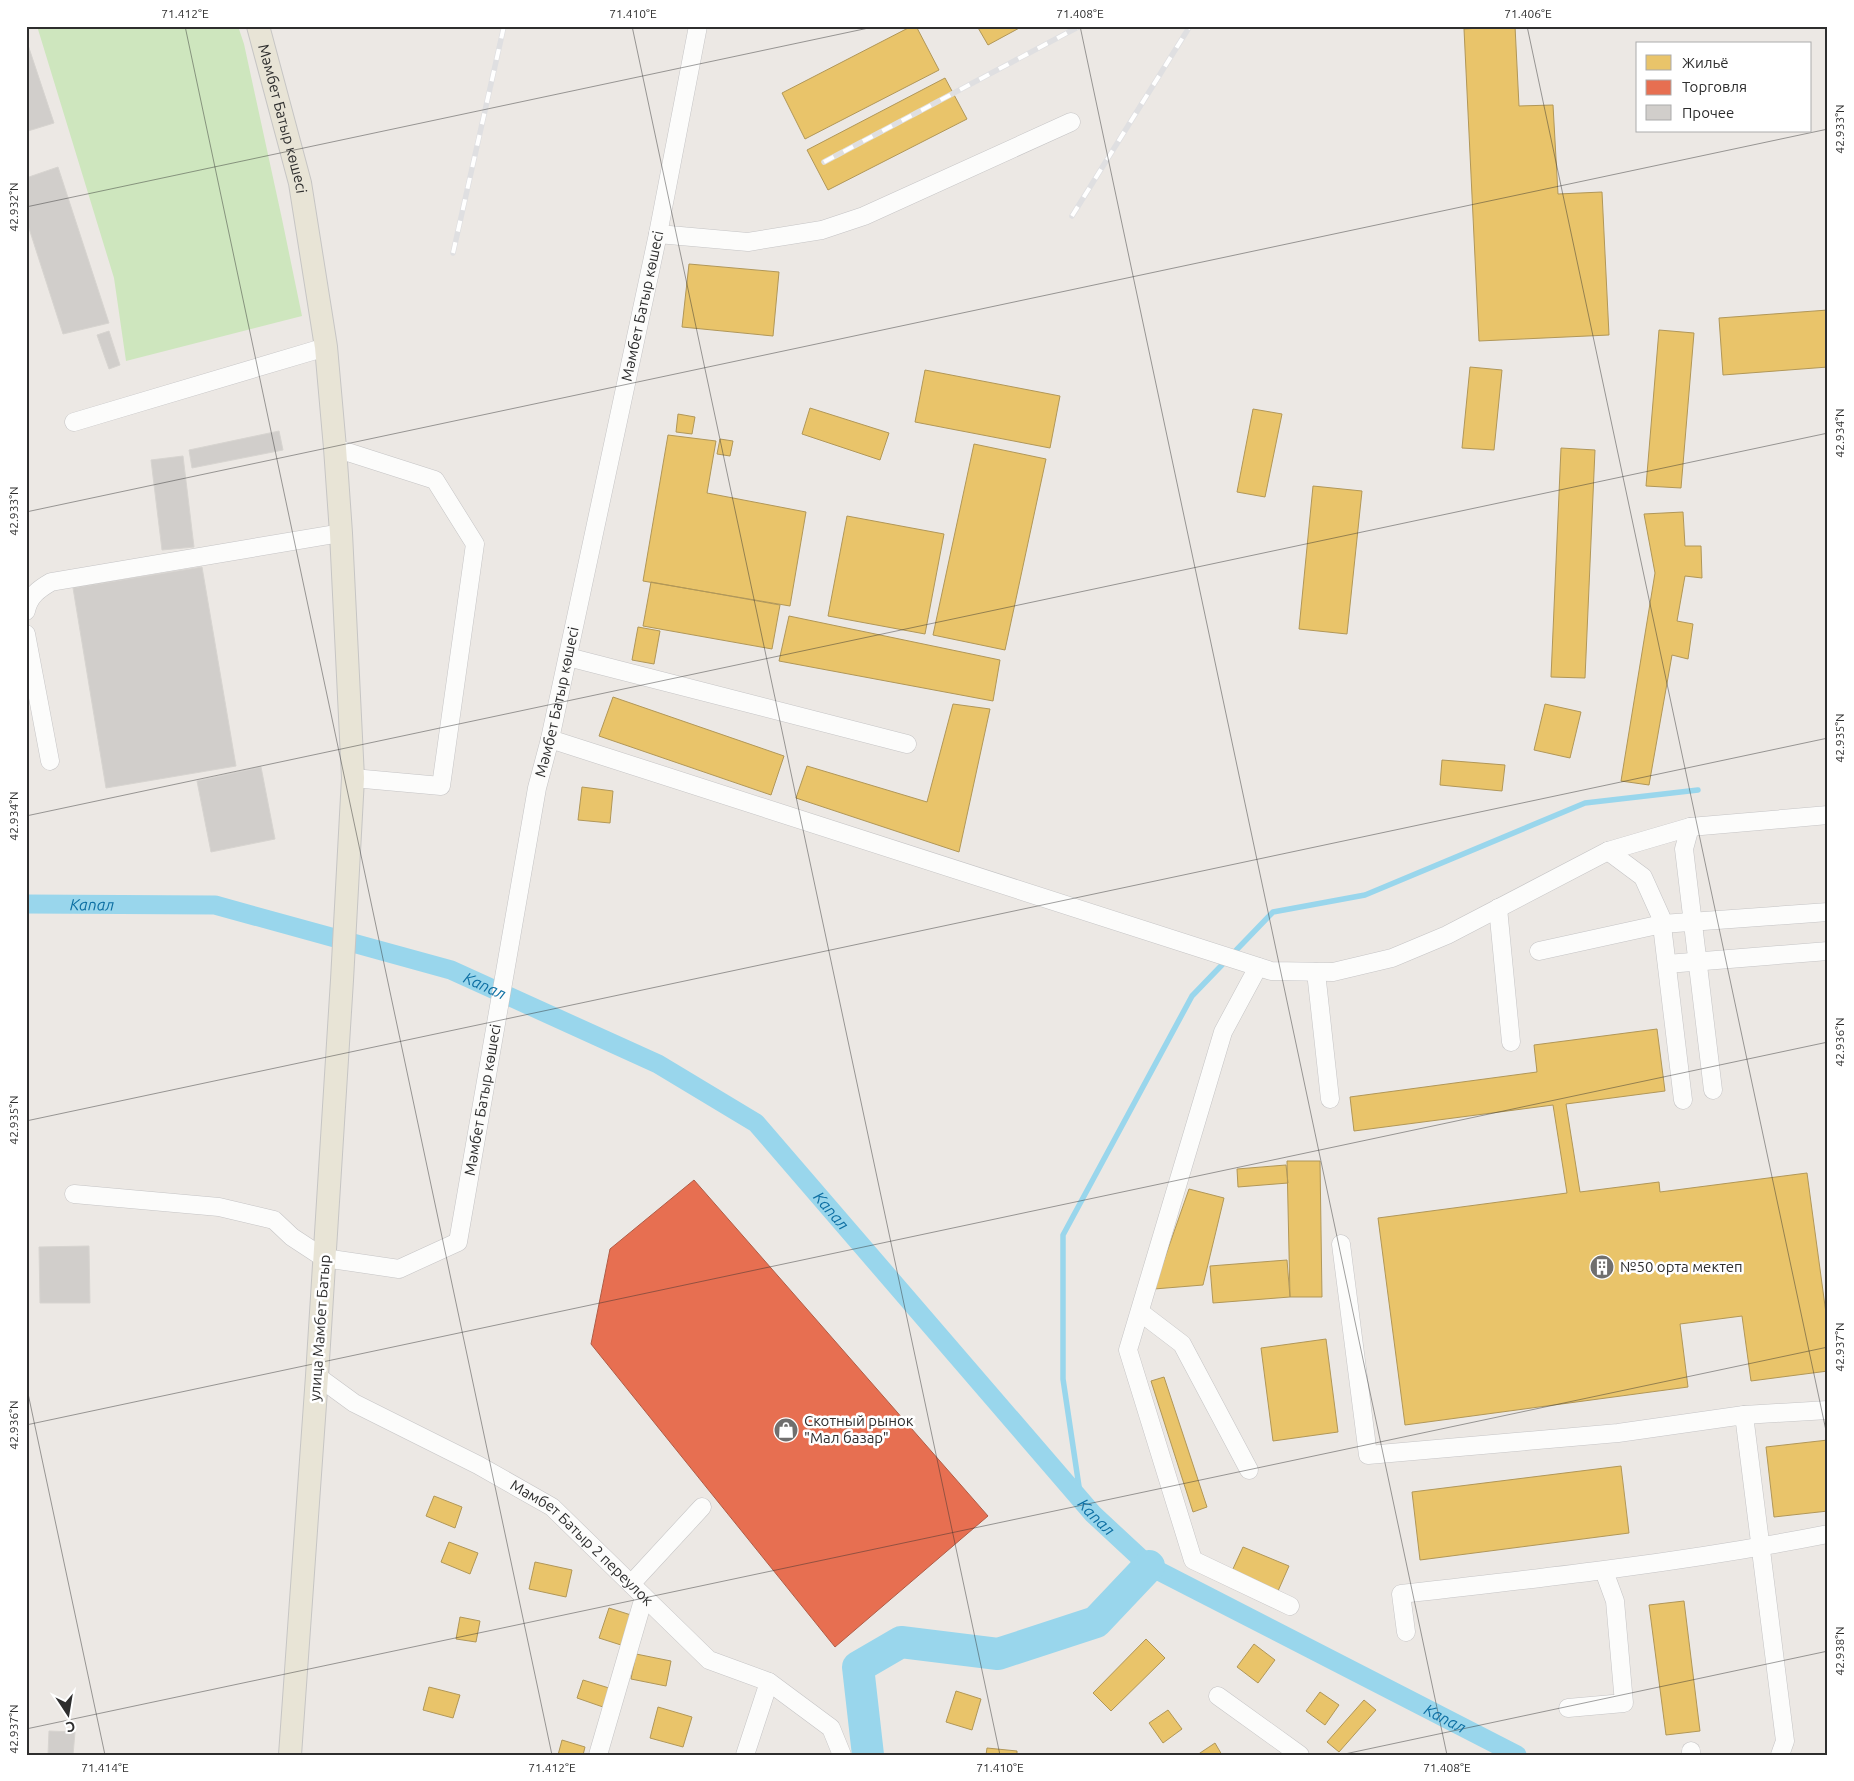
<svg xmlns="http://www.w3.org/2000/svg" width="1854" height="1781" viewBox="0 0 1854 1781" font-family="Ubuntu,sans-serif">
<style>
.green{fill:#cee6be}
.homes{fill:#e9c46a;stroke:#b19758}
.shops{fill:#e76f51;stroke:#b05c46}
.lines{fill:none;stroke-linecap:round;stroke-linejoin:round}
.stream{stroke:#99d6ec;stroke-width:5.5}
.canal{stroke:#99d6ec;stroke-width:19}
.river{stroke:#99d6ec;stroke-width:32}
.building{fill:#d1cecb;stroke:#d7d4d0}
.minor-casing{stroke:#c5c4c5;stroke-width:19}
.major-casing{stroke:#c6c5c4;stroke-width:24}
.minor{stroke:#fcfcfb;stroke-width:18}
.major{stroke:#e8e4d6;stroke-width:22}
.rail-casing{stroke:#dfdfe1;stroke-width:5.5}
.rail{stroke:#fff;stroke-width:4;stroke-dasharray:11;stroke-linecap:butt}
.ticks{fill:none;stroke:#2e2e2e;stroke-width:1;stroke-opacity:0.45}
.labels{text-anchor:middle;stroke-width:5;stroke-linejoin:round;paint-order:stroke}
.street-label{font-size:15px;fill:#2e2e2e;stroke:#fff}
.poi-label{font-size:15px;fill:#2e2e2e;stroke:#fff;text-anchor:start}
.water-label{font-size:16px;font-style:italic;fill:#0d6fa3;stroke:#fff}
.neatline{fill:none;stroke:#2e2e2e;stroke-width:2}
.ticks-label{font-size:12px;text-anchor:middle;fill:#2e2e2e}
</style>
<rect width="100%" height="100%" fill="#ece8e4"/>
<path class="green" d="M 37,26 L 238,26 L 244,44 L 282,219 L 302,316 L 126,361 L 114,278 Z"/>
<path class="homes" d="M 912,26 L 916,26 L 939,70 L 805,139 L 782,93 Z
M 977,26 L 1023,26 L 988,45 Z
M 1515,26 L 1519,106 L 1553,105 L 1558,194 L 1602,192 L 1609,335 L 1479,341 L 1464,29 Z
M 945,78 L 967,119 L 828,190 L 807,150 Z
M 689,264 L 779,272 L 773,336 L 682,327 Z
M 1828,310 L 1828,367 L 1723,375 L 1719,318 Z
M 1659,330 L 1694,333 L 1681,488 L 1646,486 Z
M 1470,367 L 1502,370 L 1494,450 L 1462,448 Z
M 925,370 L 1060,396 L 1050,448 L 915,422 Z
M 810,408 L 889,433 L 880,460 L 802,434 Z
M 1253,409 L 1282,414 L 1265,497 L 1237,492 Z
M 678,414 L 695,417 L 692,434 L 676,432 Z
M 668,435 L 716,441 L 707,493 L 806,512 L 790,606 L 643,581 Z
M 720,439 L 733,441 L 730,456 L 717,454 Z
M 974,444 L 1046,459 L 1005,650 L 933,635 Z
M 1561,448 L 1595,450 L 1585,678 L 1551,677 Z
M 1313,486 L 1362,491 L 1347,634 L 1299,629 Z
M 1683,512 L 1685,546 L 1701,546 L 1702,578 L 1685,576 L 1677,621 L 1693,624 L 1688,659 L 1672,655 L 1649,785 L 1621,781 L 1655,573 L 1644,514 Z
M 847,516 L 944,534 L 925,634 L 828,616 Z
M 651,582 L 780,605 L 772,649 L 643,626 Z
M 789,616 L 1000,660 L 993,701 L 779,661 Z
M 638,627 L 660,631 L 654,664 L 632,660 Z
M 613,697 L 784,756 L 771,795 L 599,736 Z
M 953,704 L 990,709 L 959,852 L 796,798 L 807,766 L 927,802 Z
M 1545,704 L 1581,712 L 1570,758 L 1534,750 Z
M 1442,760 L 1505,765 L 1502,791 L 1440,785 Z
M 582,787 L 613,791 L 610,823 L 578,820 Z
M 1657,1029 L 1665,1091 L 1566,1104 L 1580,1192 L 1659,1182 L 1660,1192 L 1807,1173 L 1828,1328 L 1828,1371 L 1751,1381 L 1742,1316 L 1680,1324 L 1688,1387 L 1405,1425 L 1378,1218 L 1567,1193 L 1553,1105 L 1354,1131 L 1350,1097 L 1537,1072 L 1534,1045 Z
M 1287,1161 L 1320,1161 L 1322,1297 L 1290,1297 Z
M 1286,1165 L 1288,1183 L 1238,1187 L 1237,1169 Z
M 1189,1189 L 1224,1198 L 1203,1285 L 1154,1289 Z
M 1287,1260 L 1290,1297 L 1213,1303 L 1210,1266 Z
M 1326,1339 L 1338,1432 L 1273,1441 L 1261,1348 Z
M 1164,1377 L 1207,1507 L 1193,1512 L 1151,1381 Z
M 1828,1440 L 1828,1511 L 1774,1517 L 1766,1447 Z
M 1621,1466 L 1629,1533 L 1420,1560 L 1412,1492 Z
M 434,1496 L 462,1507 L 455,1528 L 426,1516 Z
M 449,1542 L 478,1553 L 470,1574 L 441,1562 Z
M 1243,1547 L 1289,1566 L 1278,1591 L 1232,1571 Z
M 535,1562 L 572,1570 L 566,1597 L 529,1589 Z
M 1684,1601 L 1700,1731 L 1666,1735 L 1649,1605 Z
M 609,1608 L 631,1615 L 621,1645 L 599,1638 Z
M 460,1617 L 480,1621 L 476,1642 L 456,1639 Z
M 1146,1639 L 1165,1658 L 1111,1711 L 1093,1693 Z
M 1254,1644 L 1275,1660 L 1258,1683 L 1237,1667 Z
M 636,1654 L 671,1661 L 666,1686 L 631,1679 Z
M 583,1680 L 609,1688 L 603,1707 L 577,1698 Z
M 429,1687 L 460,1695 L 453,1718 L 423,1710 Z
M 956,1691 L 981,1699 L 972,1730 L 946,1722 Z
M 1320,1692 L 1339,1705 L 1325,1725 L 1306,1711 Z
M 1364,1700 L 1376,1710 L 1339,1752 L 1327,1742 Z
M 658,1707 L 692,1717 L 683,1747 L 650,1738 Z
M 1168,1710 L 1182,1729 L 1163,1743 L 1149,1723 Z
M 562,1740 L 585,1747 L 583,1755 L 558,1755 Z
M 1215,1743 L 1222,1755 L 1197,1755 Z
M 987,1748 L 1017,1751 L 1017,1755 L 986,1755 Z"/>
<path class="shops" d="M 694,1180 L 988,1516 L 835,1647 L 591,1344 L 610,1249 Z"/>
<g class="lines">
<path class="stream" d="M 1081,1500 L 1063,1379 L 1063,1235 L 1192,996 L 1273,912 L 1365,895 L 1585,803 L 1698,790"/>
<path class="canal" id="s1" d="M 26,904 L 215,905 L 451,970 L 658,1064 L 756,1123 L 1093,1514 L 1149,1566 L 1517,1755"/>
<path class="river" d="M 868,1755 L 858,1667 L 901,1642 L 998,1654 L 1096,1622 L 1149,1566"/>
</g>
<path class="building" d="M 26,39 L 54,123 L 28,131 L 26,127 Z
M 58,167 L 109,323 L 63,334 L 26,219 L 26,178 Z
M 109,331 L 120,365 L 109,369 L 97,335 Z
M 279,431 L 283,450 L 192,468 L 189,450 Z
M 183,456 L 194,547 L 162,550 L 151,460 Z
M 202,567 L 236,766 L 106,788 L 73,588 Z
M 261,767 L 275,839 L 211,852 L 197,781 Z
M 89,1246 L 90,1303 L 40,1303 L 39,1247 Z
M 49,1731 L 75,1732 L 73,1755 L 48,1755 Z"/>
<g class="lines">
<defs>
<g id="minor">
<path d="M 658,234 L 748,242 L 822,230 L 864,216 L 1071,122"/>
<path d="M 74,422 L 326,347"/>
<path d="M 335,448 L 435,480 L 475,544 L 441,786 L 353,778"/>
<path d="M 26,611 C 29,596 39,589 51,582 L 341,533"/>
<path d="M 26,634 L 50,761"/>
<path d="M 568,657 L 907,744"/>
<path d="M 550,739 L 1271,971 L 1333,972 L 1392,958 L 1447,935 L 1608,851 L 1690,827 L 1828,815"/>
<path d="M 1690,827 L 1684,849 L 1713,1090"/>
<path d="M 1608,851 L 1643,877 L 1661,917 L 1683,1100"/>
<path d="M 1498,908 L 1511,1042"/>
<path d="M 1539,951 L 1662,924 L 1828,912"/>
<path d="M 1667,964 L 1828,951"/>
<path d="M 1258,967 L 1223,1032 L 1128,1350 L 1193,1560 L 1290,1606"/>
<path d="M 1316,972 L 1330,1099"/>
<path id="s2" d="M 74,1194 L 219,1207 L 274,1220 L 292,1237 L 324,1258 L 399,1269 L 458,1242 L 537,788 L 550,739 L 658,234 L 698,26"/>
<path d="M 1341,1244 L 1368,1455 L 1618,1433 L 1744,1415 L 1785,1741 L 1780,1755"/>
<path d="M 1140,1312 L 1182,1344 L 1249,1470"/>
<path id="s3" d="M 317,1376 L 354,1403 L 478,1465 L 552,1507 L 709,1660 L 769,1682 L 831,1728 L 842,1755"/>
<path d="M 1744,1415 L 1828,1410"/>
<path d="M 631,1584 L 702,1507"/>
<path d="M 1406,1632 L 1401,1594 C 1544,1578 1687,1562 1828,1534"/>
<path d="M 1218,1696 L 1300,1755"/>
<path d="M 1568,1708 L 1624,1703 L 1615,1601 L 1604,1571"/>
<path d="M 1691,1751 L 1691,1755"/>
<path d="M 598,1755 L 644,1597"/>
<path d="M 745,1755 L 769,1682"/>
</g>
<g id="major">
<path id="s4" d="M 258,26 L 300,183 L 326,347 L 335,448 L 341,533 L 353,778 L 342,980 L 317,1376 L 290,1755"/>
</g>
</defs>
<use href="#minor" class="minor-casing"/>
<use href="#major" class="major-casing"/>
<use href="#minor" class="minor"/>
<use href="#major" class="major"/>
<defs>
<path id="rail" d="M 824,162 L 1080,26
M 1072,216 L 1190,26
M 453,253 L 504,26"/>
</defs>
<use href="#rail" class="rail-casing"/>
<use href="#rail" class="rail"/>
</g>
<path class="ticks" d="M 185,26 L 552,1755M 632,26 L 1000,1755M 1080,26 L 1447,1755M 1527,26 L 1828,1440M 26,207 L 878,26M 26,512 L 1828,129M 26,816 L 1828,433M 26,1121 L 1828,738M 26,1384 L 105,1755M 26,1425 L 1828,1042M 26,1729 L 1828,1347M 1340,1755 L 1828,1651"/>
<defs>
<symbol id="building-disc" viewBox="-11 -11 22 22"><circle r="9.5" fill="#706f6e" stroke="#fff"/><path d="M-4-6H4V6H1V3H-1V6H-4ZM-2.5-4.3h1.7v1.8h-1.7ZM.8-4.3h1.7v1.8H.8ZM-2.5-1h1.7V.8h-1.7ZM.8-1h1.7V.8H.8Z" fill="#fff"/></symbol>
<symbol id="shop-disc" viewBox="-11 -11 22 22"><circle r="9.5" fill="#706f6e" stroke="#fff"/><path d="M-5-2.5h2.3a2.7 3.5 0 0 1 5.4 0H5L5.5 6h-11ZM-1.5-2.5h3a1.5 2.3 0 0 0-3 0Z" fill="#fff"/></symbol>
</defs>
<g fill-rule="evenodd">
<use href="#building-disc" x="1588" y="1253" width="28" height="28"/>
<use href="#shop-disc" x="772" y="1416" width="28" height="28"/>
</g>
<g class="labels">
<g class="street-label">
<text dy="5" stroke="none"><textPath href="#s4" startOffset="96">Мәмбет Батыр көшесі</textPath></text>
<text dy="5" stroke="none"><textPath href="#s2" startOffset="1360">Мәмбет Батыр көшесі</textPath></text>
<text dy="5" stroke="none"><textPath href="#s2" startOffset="955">Мәмбет Батыр көшесі</textPath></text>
<text dy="5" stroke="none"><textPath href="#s2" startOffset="550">Мәмбет Батыр көшесі</textPath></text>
<text transform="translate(320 1328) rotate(-86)" y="5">улица Мамбет Батыр</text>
<text dy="5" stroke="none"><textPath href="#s3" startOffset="315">Мамбет Батыр 2 переулок</textPath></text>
</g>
<g class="poi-label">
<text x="1620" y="1272">№50 орта мектеп</text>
<text x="804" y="1426">Скотный рынок<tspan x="804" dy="17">"Мал базар"</tspan></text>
</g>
<g class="water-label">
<text dy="6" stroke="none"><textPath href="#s1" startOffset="66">Капал</textPath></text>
<text dy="6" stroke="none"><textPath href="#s1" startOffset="471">Капал</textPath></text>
<text dy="6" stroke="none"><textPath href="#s1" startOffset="891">Капал</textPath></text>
<text dy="6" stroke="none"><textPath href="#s1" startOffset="1296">Капал</textPath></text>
<text dy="6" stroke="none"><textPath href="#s1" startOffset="1701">Капал</textPath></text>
</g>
</g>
<rect width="1854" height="1781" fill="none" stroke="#ffffff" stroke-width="55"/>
<rect x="1636" y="42" width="175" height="90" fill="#ffffff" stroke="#ababab"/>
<rect x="1646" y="55" width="25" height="15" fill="#e9c46a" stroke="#ababab"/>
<text x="1682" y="68" font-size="15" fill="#2e2e2e">Жильё</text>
<rect x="1646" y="80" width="25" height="15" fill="#e76f51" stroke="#ababab"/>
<text x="1682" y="92" font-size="15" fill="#2e2e2e">Торговля</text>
<rect x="1646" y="105" width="25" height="15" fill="#d1cecb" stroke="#ababab"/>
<text x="1682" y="118" font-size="15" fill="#2e2e2e">Прочее</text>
<g transform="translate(68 1714) rotate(168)" stroke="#ffffff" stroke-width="4" paint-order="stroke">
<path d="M0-4L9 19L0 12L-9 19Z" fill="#2e2e2e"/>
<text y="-8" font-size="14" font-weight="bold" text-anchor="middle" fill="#2e2e2e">С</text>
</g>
<rect x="28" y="28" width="1798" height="1726" class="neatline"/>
<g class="ticks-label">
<text x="185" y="18">71.412°E</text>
<text x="633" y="18">71.410°E</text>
<text x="1080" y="18">71.408°E</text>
<text x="1528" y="18">71.406°E</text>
<text transform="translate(1840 129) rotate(-90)" y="4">42.933°N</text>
<text transform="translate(14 207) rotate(-90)" y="4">42.932°N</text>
<text transform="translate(1840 433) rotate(-90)" y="4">42.934°N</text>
<text transform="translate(14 511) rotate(-90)" y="4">42.933°N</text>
<text transform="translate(1840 738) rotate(-90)" y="4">42.935°N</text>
<text transform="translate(14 816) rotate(-90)" y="4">42.934°N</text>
<text transform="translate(1840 1042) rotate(-90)" y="4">42.936°N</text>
<text transform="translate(14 1120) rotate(-90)" y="4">42.935°N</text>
<text transform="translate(1840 1347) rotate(-90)" y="4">42.937°N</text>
<text transform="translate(14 1425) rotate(-90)" y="4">42.936°N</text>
<text transform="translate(1840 1651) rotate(-90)" y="4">42.938°N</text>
<text transform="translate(14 1729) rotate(-90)" y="4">42.937°N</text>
<text x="105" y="1772">71.414°E</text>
<text x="552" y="1772">71.412°E</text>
<text x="1000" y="1772">71.410°E</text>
<text x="1447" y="1772">71.408°E</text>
</g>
</svg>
